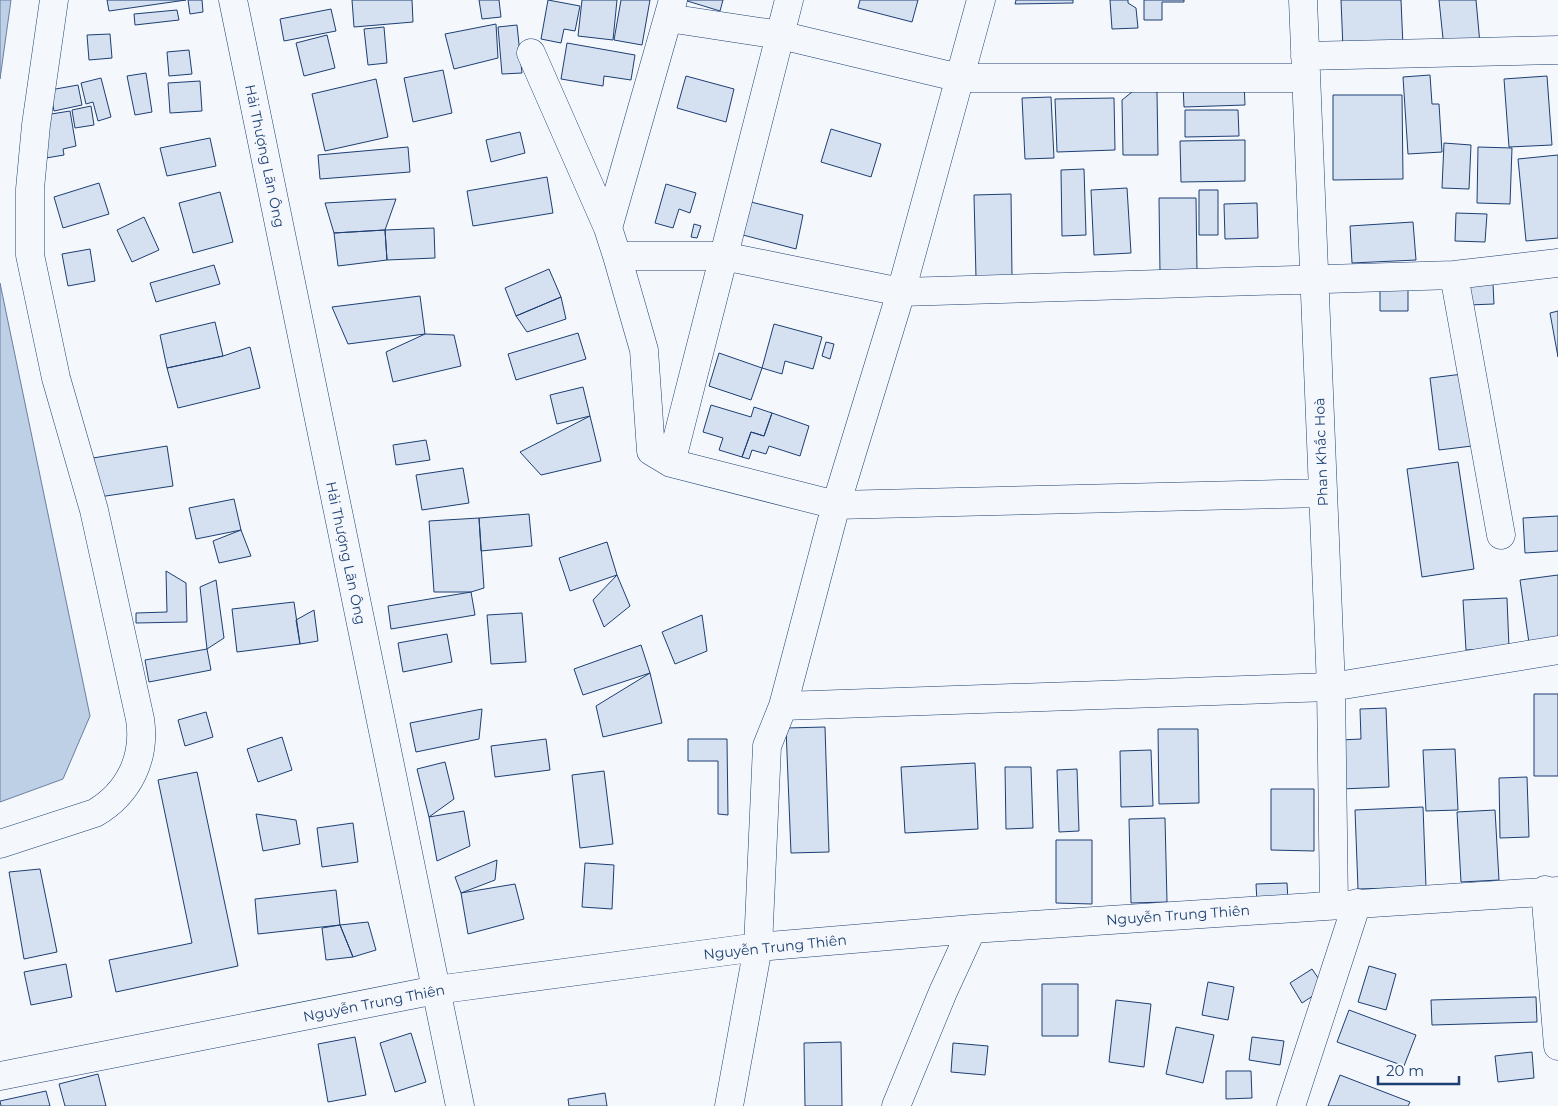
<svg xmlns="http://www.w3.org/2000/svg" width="1558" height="1106" viewBox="0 0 1558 1106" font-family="Montserrat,sans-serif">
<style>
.water{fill:#bed0e5;stroke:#687fa3}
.building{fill:#d5e0f0;stroke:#1d3f73}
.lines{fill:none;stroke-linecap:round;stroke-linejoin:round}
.minor-casing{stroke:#1d3f73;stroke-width:29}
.minor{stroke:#f4f7fb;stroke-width:28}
.labels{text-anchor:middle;stroke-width:4;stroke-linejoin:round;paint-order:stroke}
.street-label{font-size:14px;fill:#1d3f73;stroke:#f4f7fb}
</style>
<rect width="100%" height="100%" fill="#f4f7fb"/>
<path class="water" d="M 0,0 L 11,0 L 0,79 Z
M 0,283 L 90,716 L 63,779 L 0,802 Z"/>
<path class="building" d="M 107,0 L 186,0 L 109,11 Z
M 188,0 L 202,0 L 203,12 L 190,14 Z
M 352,0 L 412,0 L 413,22 L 354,27 Z
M 479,0 L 499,0 L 501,17 L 482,19 Z
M 548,0 L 580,6 L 575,31 L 564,29 L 561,43 L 541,39 Z
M 582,0 L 617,0 L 613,40 L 578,36 Z
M 621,0 L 650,0 L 642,45 L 614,40 Z
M 684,0 L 723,0 L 720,11 Z
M 860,0 L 918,0 L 912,22 L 858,8 Z
M 1016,0 L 1073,0 L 1073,3 L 1015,4 Z
M 1110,0 L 1128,0 L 1128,3 L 1136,8 L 1138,28 L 1112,29 Z
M 1144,0 L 1184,0 L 1184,2 L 1162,2 L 1162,20 L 1144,20 Z
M 1341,0 L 1401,0 L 1403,47 L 1343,49 Z
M 1439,0 L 1476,0 L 1480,44 L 1444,48 Z
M 331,9 L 336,31 L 284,41 L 280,19 Z
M 177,10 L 179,20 L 135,25 L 134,14 Z
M 496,24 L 498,58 L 454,69 L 445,34 Z
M 517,25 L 522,73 L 502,74 L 498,27 Z
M 384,27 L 387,63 L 368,65 L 364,29 Z
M 110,34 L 112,58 L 89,60 L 87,35 Z
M 327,35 L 335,68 L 304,76 L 296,43 Z
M 567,43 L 635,55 L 631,80 L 604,76 L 603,86 L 561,79 Z
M 189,50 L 192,74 L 169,76 L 167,52 Z
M 443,70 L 452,113 L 413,122 L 404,78 Z
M 146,73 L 152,112 L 135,115 L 127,76 Z
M 1430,75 L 1432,104 L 1439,104 L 1442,152 L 1408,154 L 1403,77 Z
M 686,76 L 734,89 L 726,122 L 677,108 Z
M 1547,76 L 1552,145 L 1509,147 L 1504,79 Z
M 101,78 L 111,117 L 98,121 L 93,102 L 86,104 L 81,83 Z
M 376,79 L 388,137 L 325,151 L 312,94 Z
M 200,81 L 202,111 L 170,113 L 168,83 Z
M 1244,82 L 1245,105 L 1184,107 L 1183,85 Z
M 78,85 L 82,105 L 54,111 L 50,90 Z
M 1137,88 L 1157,92 L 1158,155 L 1123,155 L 1122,100 Z
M 1333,95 L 1402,95 L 1403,179 L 1333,180 Z
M 1051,97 L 1054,158 L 1025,159 L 1022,98 Z
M 1114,98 L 1115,150 L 1057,152 L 1055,99 Z
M 91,106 L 94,125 L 75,128 L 72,110 Z
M 1185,110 L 1238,110 L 1239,136 L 1185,137 Z
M 70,111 L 76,146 L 63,149 L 64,155 L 46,158 L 39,116 Z
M 831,129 L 881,144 L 871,177 L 821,162 Z
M 520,132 L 525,153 L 491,162 L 486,140 Z
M 210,138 L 216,166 L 167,176 L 160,148 Z
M 1245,140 L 1245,181 L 1181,182 L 1180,141 Z
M 1444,143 L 1471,145 L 1469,189 L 1442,188 Z
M 408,147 L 410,172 L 320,179 L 318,155 Z
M 1478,147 L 1512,148 L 1510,204 L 1477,203 Z
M 1558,155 L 1558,238 L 1526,241 L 1518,159 Z
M 1084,169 L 1086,235 L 1062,236 L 1061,170 Z
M 547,177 L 553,213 L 473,226 L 467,191 Z
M 99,183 L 109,214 L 63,228 L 54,197 Z
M 666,184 L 696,193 L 690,213 L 679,209 L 673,228 L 655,223 Z
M 1127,188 L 1131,253 L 1094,255 L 1091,190 Z
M 1199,190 L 1218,190 L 1218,235 L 1199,235 Z
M 220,192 L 233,242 L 193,253 L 179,203 Z
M 1011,194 L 1012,277 L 976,278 L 974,195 Z
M 1159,198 L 1196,198 L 1197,272 L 1160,273 Z
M 396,199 L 385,230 L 334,233 L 325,203 Z
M 751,202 L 803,215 L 796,249 L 743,235 Z
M 1257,203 L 1258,238 L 1225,239 L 1224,204 Z
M 1456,213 L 1487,214 L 1485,242 L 1455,241 Z
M 144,217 L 159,250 L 132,262 L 117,230 Z
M 1413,222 L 1416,260 L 1352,263 L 1350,226 Z
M 694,224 L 701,226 L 697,238 L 691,237 Z
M 434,228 L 435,258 L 387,260 L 385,230 Z
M 385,230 L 387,260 L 338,266 L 334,233 Z
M 90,249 L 95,281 L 68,286 L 62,254 Z
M 214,265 L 220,284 L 156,302 L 150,283 Z
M 549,269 L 561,297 L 516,316 L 505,288 Z
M 1493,284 L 1494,304 L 1468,305 L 1467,286 Z
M 1380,290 L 1408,290 L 1408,311 L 1380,311 Z
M 420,296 L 425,334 L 348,344 L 332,307 Z
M 561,297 L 566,319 L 527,332 L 516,316 Z
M 1558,311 L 1558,357 L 1550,313 Z
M 215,322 L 223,356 L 167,368 L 160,335 Z
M 774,324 L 822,337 L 813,369 L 785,361 L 782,374 L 762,368 Z
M 578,333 L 586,359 L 516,380 L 508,354 Z
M 425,334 L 454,335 L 461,366 L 393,382 L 386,352 Z
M 826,342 L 834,344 L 830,359 L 822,356 Z
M 250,347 L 260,388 L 178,408 L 167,368 L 223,356 Z
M 719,353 L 762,368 L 751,400 L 709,386 Z
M 1463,374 L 1472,446 L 1439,450 L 1430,378 Z
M 583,387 L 590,416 L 557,424 L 550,395 Z
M 711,405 L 751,417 L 754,407 L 772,413 L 764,436 L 751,432 L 742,457 L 719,450 L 723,438 L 703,432 Z
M 772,413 L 809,426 L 800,456 L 769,446 L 766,454 L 752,450 L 749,459 L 742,457 L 751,432 L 764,436 Z
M 590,416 L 601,461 L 541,475 L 520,452 Z
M 426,440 L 430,460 L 396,465 L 393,445 Z
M 167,446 L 173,486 L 99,497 L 93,458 Z
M 1458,462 L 1474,569 L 1422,577 L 1407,469 Z
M 463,468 L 469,503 L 422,510 L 416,475 Z
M 234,499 L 241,530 L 196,539 L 189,508 Z
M 529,514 L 532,546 L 481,551 L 479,518 Z
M 1558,516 L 1558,551 L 1525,553 L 1523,518 Z
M 479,518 L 484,588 L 471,592 L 434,592 L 429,521 Z
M 241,530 L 251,556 L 219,563 L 213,541 Z
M 607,542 L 617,575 L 570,591 L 559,558 Z
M 166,571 L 186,583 L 187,622 L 136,623 L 136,613 L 167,612 Z
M 617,575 L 630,606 L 604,627 L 593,600 Z
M 1558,575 L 1558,639 L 1529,643 L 1520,580 Z
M 216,580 L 224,638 L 207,649 L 200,587 Z
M 471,592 L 475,615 L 391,629 L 388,606 Z
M 1507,598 L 1509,648 L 1466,650 L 1463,600 Z
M 294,602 L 300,644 L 237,652 L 232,609 Z
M 314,610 L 318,641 L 300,644 L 296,620 Z
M 522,613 L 526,662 L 491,664 L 487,615 Z
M 702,615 L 707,651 L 675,664 L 662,632 Z
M 447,634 L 452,662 L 403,672 L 398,643 Z
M 641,645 L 650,673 L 583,695 L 574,669 Z
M 207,649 L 211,670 L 149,682 L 145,660 Z
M 650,673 L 662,723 L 603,737 L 596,706 Z
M 1534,694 L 1558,694 L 1558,776 L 1534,776 Z
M 1386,708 L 1389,787 L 1341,789 L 1340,740 L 1361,739 L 1360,709 Z
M 482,709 L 479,739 L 416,752 L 410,723 Z
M 206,712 L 213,737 L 185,746 L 178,720 Z
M 825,727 L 829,852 L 791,853 L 786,728 Z
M 1158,729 L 1198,729 L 1199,803 L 1159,804 Z
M 282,737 L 292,770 L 258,782 L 247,749 Z
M 546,739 L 550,770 L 495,777 L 491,746 Z
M 688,739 L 727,739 L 728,815 L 718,814 L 718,761 L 688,761 Z
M 1455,749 L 1458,810 L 1426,811 L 1423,750 Z
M 1151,750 L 1153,806 L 1121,807 L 1120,751 Z
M 445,762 L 454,799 L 429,817 L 417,769 Z
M 975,763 L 978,829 L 905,833 L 901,767 Z
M 1005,767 L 1031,767 L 1033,828 L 1006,829 Z
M 1077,769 L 1079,831 L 1059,832 L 1057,770 Z
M 604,771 L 613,844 L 580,848 L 572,775 Z
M 197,772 L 238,966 L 116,992 L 109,960 L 192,943 L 158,780 Z
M 1527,777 L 1529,837 L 1500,838 L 1499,778 Z
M 1271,789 L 1314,789 L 1314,851 L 1271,850 Z
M 1423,807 L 1426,887 L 1358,889 L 1355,810 Z
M 1495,810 L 1499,880 L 1461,882 L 1457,812 Z
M 464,811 L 470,846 L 437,861 L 429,817 Z
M 256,814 L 296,820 L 300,844 L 263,851 Z
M 1165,818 L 1167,902 L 1131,903 L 1129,819 Z
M 353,823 L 358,862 L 322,867 L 317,828 Z
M 1056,840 L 1092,840 L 1092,904 L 1056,903 Z
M 497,860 L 495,880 L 461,893 L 455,877 Z
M 585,863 L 614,865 L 612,909 L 582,907 Z
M 40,869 L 57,952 L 24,959 L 9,872 Z
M 1287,883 L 1288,901 L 1257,902 L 1256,884 Z
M 515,884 L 524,919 L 468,934 L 461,893 Z
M 336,890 L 340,925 L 258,934 L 255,899 Z
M 368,922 L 376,950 L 353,957 L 340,925 Z
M 340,925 L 353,957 L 326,960 L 322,928 Z
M 66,964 L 72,997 L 31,1005 L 24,972 Z
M 1369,966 L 1396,974 L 1386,1010 L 1358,1002 Z
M 1312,969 L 1325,988 L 1302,1003 L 1290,983 Z
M 1208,982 L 1234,987 L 1228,1020 L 1202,1015 Z
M 1042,984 L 1078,984 L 1078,1036 L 1042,1036 Z
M 1536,997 L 1537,1022 L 1432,1025 L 1431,1000 Z
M 1116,1000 L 1151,1004 L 1144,1067 L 1109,1062 Z
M 1349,1010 L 1416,1035 L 1404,1066 L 1337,1042 Z
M 1176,1027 L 1214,1035 L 1203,1083 L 1166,1074 Z
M 411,1033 L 426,1082 L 395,1092 L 380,1043 Z
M 355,1037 L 366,1095 L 328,1102 L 318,1044 Z
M 1252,1037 L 1284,1041 L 1280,1065 L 1249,1060 Z
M 841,1042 L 842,1106 L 805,1106 L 804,1043 Z
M 953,1043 L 988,1046 L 985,1075 L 951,1072 Z
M 1532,1052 L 1534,1078 L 1498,1082 L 1495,1056 Z
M 1226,1071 L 1251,1071 L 1252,1098 L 1226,1099 Z
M 98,1074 L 106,1106 L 65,1106 L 59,1084 Z
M 1340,1075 L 1410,1102 L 1408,1106 L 1328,1106 Z
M 46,1091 L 50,1106 L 1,1106 L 0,1101 Z
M 605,1093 L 607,1106 L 569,1106 L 568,1099 Z"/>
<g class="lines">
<defs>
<path id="minor" d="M 233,0 L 460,1106
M 1303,0 L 1331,687 L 1334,905
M 668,18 L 780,35 L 960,78 L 1306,78
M 531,53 L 608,228 L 617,256 L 644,350 L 651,451 L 671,463 L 836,505 L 1323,493
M 1305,56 L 1558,50
M 608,228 L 673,0
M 617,256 L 723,256 L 901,292 L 1454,275 L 1558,263
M 1454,275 L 1501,535
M 671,463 L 789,0
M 783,706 L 1331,687 L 1558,650
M 0,844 L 95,813 C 129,793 146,758 140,719 L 94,510 L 56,378 L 30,255 L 30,189 L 36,125 L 54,0
M 1545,890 L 1558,1046
M 0,1076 L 436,990 L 758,947 L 972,929 L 1558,891
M 729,1106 L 758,947 L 767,746 L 783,706 L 836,505 L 901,292 L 981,0
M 896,1106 L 943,992 L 972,929
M 1291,1106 L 1357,903"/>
</defs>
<use href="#minor" class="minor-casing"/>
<use href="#minor" class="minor"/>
</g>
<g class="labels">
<g class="street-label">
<text transform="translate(265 156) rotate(78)" y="5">Hải Thượng Lãn Ông</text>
<text transform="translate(1321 452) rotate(-92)" y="5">Phan Khắc Hoà</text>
<text transform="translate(346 553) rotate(78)" y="5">Hải Thượng Lãn Ông</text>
<text transform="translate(1178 915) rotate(-4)" y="5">Nguyễn Trung Thiên</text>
<text transform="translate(775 947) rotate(-6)" y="5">Nguyễn Trung Thiên</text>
<text transform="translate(374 1003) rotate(-11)" y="5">Nguyễn Trung Thiên</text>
</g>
</g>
<path d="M1378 1076v8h81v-8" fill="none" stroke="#1d3f73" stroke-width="2.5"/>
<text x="1386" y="1076" font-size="15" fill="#1d3f73" stroke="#f4f7fb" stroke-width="4" paint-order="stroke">20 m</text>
</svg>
